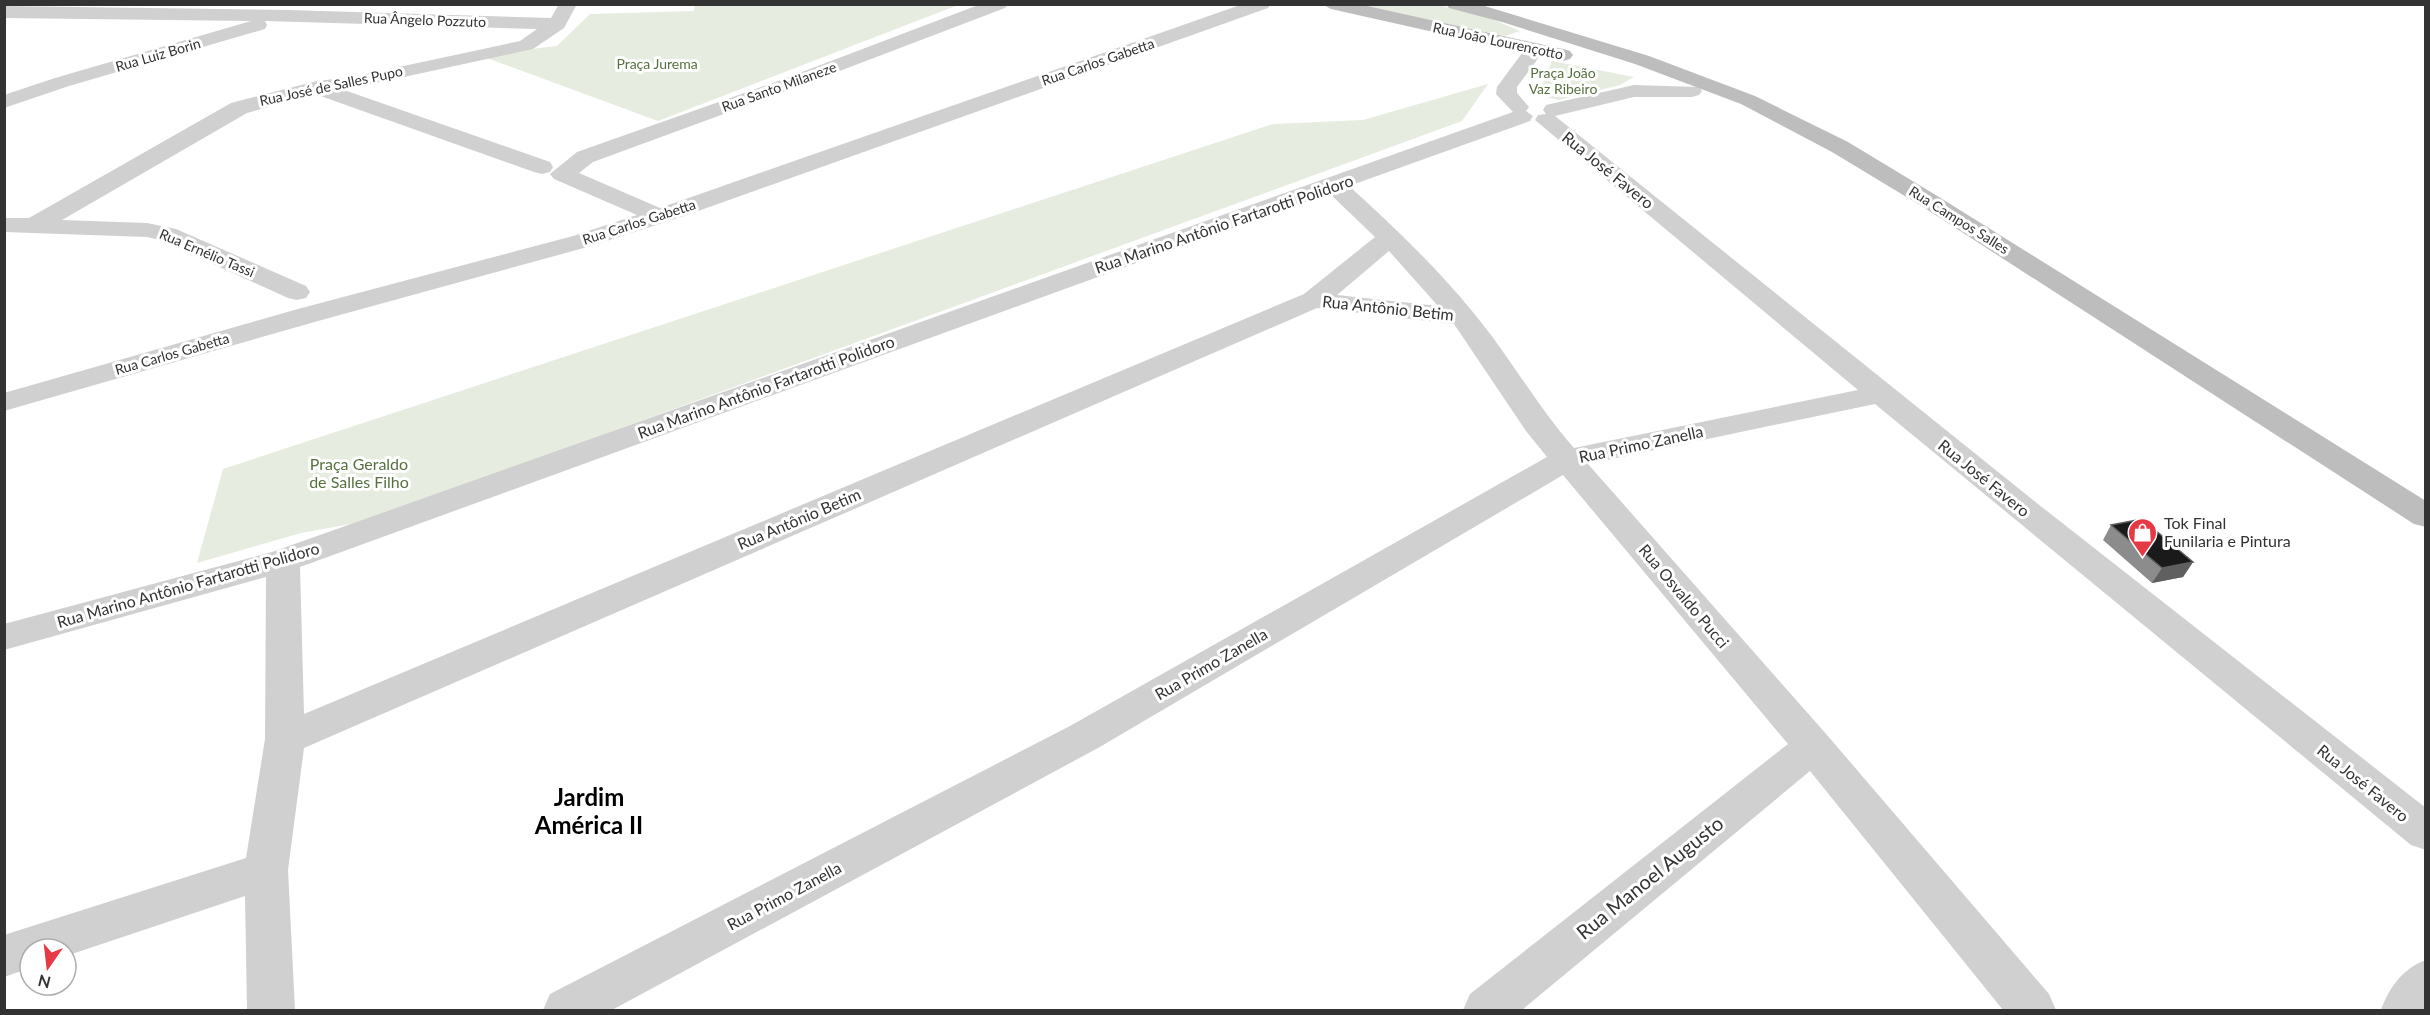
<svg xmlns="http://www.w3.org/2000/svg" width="2430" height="1015" viewBox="0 0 2430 1015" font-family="Lato,sans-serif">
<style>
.green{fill:#e6ecdf}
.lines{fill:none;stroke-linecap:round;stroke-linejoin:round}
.minor{fill:#d0d0d0;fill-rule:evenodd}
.secondary{fill:#bdbdbd;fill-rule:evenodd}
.wall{fill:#8c8c8c}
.shaded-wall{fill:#5f5f5f}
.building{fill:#1a1a1a;stroke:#5f5f5f;stroke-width:1.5}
.labels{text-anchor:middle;stroke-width:6;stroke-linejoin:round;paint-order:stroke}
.far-street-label{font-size:14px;fill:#333;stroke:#fff}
.far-park-label{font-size:14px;fill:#56703f;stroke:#fff}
.street-label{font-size:16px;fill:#333;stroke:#fff}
.park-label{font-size:16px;fill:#56703f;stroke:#fff}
.poi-label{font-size:16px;fill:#333;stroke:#fff;text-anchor:start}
.near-street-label{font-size:20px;fill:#333;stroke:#fff}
.near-quarter-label{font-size:24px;font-weight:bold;fill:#000;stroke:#fff}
</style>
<rect width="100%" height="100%" fill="#fff"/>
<path class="green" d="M 695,4 L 958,5 L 658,121 L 479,55 L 557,46 L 590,14 L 694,11 Z
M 1359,5 L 1435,5 L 1478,13 L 1520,31 L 1505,36 Z
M 1552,61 L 1634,77 L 1620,85 L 1559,100 L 1538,95 Z
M 1488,84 L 1462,121 L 367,521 L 301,533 L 197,563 L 223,469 L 1273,124 L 1363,120 Z"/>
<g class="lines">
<path class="minor" d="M 559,4 L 577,4 L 564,28 L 533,49 L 344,90 L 550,162 L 553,167 L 550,172 L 542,174 L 534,172 L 315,94 L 247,113 L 62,220 L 147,223 L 176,229 L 306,286 L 310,292 L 306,298 L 297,300 L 288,298 L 160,240 L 147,237 L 4,232 L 4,218 L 29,218 L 231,103 L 317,81 L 352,77 L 520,41 L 537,29 L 265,21 L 267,25 L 265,29 L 69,86 L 4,108 L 4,95 L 55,78 L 251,21 L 4,18 L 4,6 L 289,10 L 551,18 Z
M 981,4 L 1008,4 L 1005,8 L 795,88 L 593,162 L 579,173 L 660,208 L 1243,4 L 1271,4 L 1268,8 L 687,215 L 591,246 L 318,321 L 4,411 L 4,393 L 298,309 L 573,236 L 637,215 L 554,179 L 550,174 L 577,152 L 781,80 Z
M 1535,43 L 1542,45 L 1545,49 L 1517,87 L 1517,93 L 1529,107 L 1526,111 L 1533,116 L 1530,121 L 1349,186 C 1392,225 1435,266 1472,311 C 1509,355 1536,405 1574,448 L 1858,390 L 1535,120 L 1538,115 L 1546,114 L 1543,110 L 1546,105 L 1634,85 L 1699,87 L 1702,91 L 1699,95 L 1692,97 L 1634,97 L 1555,116 L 2038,504 L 2426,808 L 2426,850 L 2411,845 L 1875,404 L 1588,464 L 1827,735 L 2049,994 L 2056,1010 L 2003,1010 L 1810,771 L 1522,1010 L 1463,1010 L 1470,994 L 1788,744 L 1563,475 L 1098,748 L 612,1010 L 543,1010 L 550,994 L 1070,726 L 1547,457 L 1526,431 L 1454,324 L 1317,308 L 304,748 L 288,870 L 295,1010 L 247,1010 L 245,896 L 66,956 L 66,949 L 30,949 L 30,968 L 4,977 L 4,935 L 246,858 L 265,739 L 266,577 L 4,650 L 4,624 L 272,552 L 1513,112 L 1496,94 L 1497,87 L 1528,45 ZM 1329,193 L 1375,237 L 1304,294 L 304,714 L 300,567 ZM 1389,251 L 1438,306 L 1337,295 Z
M 2426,960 L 2426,1010 L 2381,1010 C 2389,988 2403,968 2426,960 Z"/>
<path class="secondary" d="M 1322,4 L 1358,4 L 1563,49 L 1570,51 L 1573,55 L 1570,59 L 1563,61 L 1331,9 Z
M 1446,4 L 1478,4 L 1649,56 L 1755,96 L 1848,142 L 1939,197 L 2426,501 L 2426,527 L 2414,524 L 1923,207 L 1832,152 L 1741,104 L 1635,64 L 1502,22 L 1449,8 Z"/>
</g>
<path class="wall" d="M 2111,525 L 2193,562 L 2183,577 L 2152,583 L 2103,540 Z"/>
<path class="shaded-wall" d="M 2193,562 L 2183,577 L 2152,583 L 2162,568 Z"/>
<path class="building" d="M 2142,519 L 2193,562 L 2162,568 L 2111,525 Z"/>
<defs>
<symbol id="shop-pin" viewBox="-11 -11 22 30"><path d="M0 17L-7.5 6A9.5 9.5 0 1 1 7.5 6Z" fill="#e63946" stroke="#fff"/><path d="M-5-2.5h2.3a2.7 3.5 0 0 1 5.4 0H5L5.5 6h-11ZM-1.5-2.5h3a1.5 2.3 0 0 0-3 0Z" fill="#fff"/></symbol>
</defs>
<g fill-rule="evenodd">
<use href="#shop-pin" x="2126" y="516" width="33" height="45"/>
</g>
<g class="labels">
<g class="far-street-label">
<text transform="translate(425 20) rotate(2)" y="5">Rua Ângelo Pozzuto</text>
<text transform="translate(1498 41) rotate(12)" y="5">Rua João Lourençotto</text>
<text transform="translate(158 55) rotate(-16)" y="5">Rua Luiz Borin</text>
<text transform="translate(1098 62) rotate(-19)" y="5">Rua Carlos Gabetta</text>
<text transform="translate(331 86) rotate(-12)" y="5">Rua José de Salles Pupo</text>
<text transform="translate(779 87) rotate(-20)" y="5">Rua Santo Milaneze</text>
<text transform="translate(1959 220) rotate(32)" y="5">Rua Campos Salles</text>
<text transform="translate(639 222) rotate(-18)" y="5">Rua Carlos Gabetta</text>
<text transform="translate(207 253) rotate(23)" y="5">Rua Ernélio Tassi</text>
<text transform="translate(172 354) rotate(-16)" y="5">Rua Carlos Gabetta</text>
</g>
<g class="far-park-label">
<text x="657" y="69">Praça Jurema</text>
<text x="1563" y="78">Praça João<tspan x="1563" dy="16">Vaz Ribeiro</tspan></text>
</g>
<g class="street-label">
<text transform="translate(1608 170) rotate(39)" y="6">Rua José Favero</text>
<text transform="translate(1224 224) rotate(-19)" y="6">Rua Marino Antônio Fartarotti Polidoro</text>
<text transform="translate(1388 308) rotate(6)" y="6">Rua Antônio Betim</text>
<text transform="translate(766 387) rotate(-20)" y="6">Rua Marino Antônio Fartarotti Polidoro</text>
<text transform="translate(1641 444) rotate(-12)" y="6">Rua Primo Zanella</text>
<text transform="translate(1984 478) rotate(39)" y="6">Rua José Favero</text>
<text transform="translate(799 519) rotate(-23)" y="6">Rua Antônio Betim</text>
<text transform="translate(188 585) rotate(-16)" y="6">Rua Marino Antônio Fartarotti Polidoro</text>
<text transform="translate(1684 596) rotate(50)" y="6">Rua Osvaldo Pucci</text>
<text transform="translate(1211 664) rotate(-30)" y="6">Rua Primo Zanella</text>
<text transform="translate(2363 783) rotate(39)" y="6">Rua José Favero</text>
<text transform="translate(784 896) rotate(-28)" y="6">Rua Primo Zanella</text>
</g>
<g class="park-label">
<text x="359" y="470">Praça Geraldo<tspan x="359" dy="18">de Salles Filho</tspan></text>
</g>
<g class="poi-label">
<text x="2164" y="529">Tok Final<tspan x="2164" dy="18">Funilaria e Pintura</tspan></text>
</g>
<g class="near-street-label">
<text transform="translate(1650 878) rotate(-39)" y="7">Rua Manoel Augusto</text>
</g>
<g class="near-quarter-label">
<text x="589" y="806">Jardim<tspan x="589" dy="28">América II</tspan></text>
</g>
</g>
<rect width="2430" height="1015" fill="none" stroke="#333333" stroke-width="12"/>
<g transform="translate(48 967) rotate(194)"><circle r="28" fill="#ffffff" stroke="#adadad" stroke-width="1.5"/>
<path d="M0-4.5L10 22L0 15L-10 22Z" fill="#e63946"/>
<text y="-9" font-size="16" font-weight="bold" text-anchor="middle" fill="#333333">N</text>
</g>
</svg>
